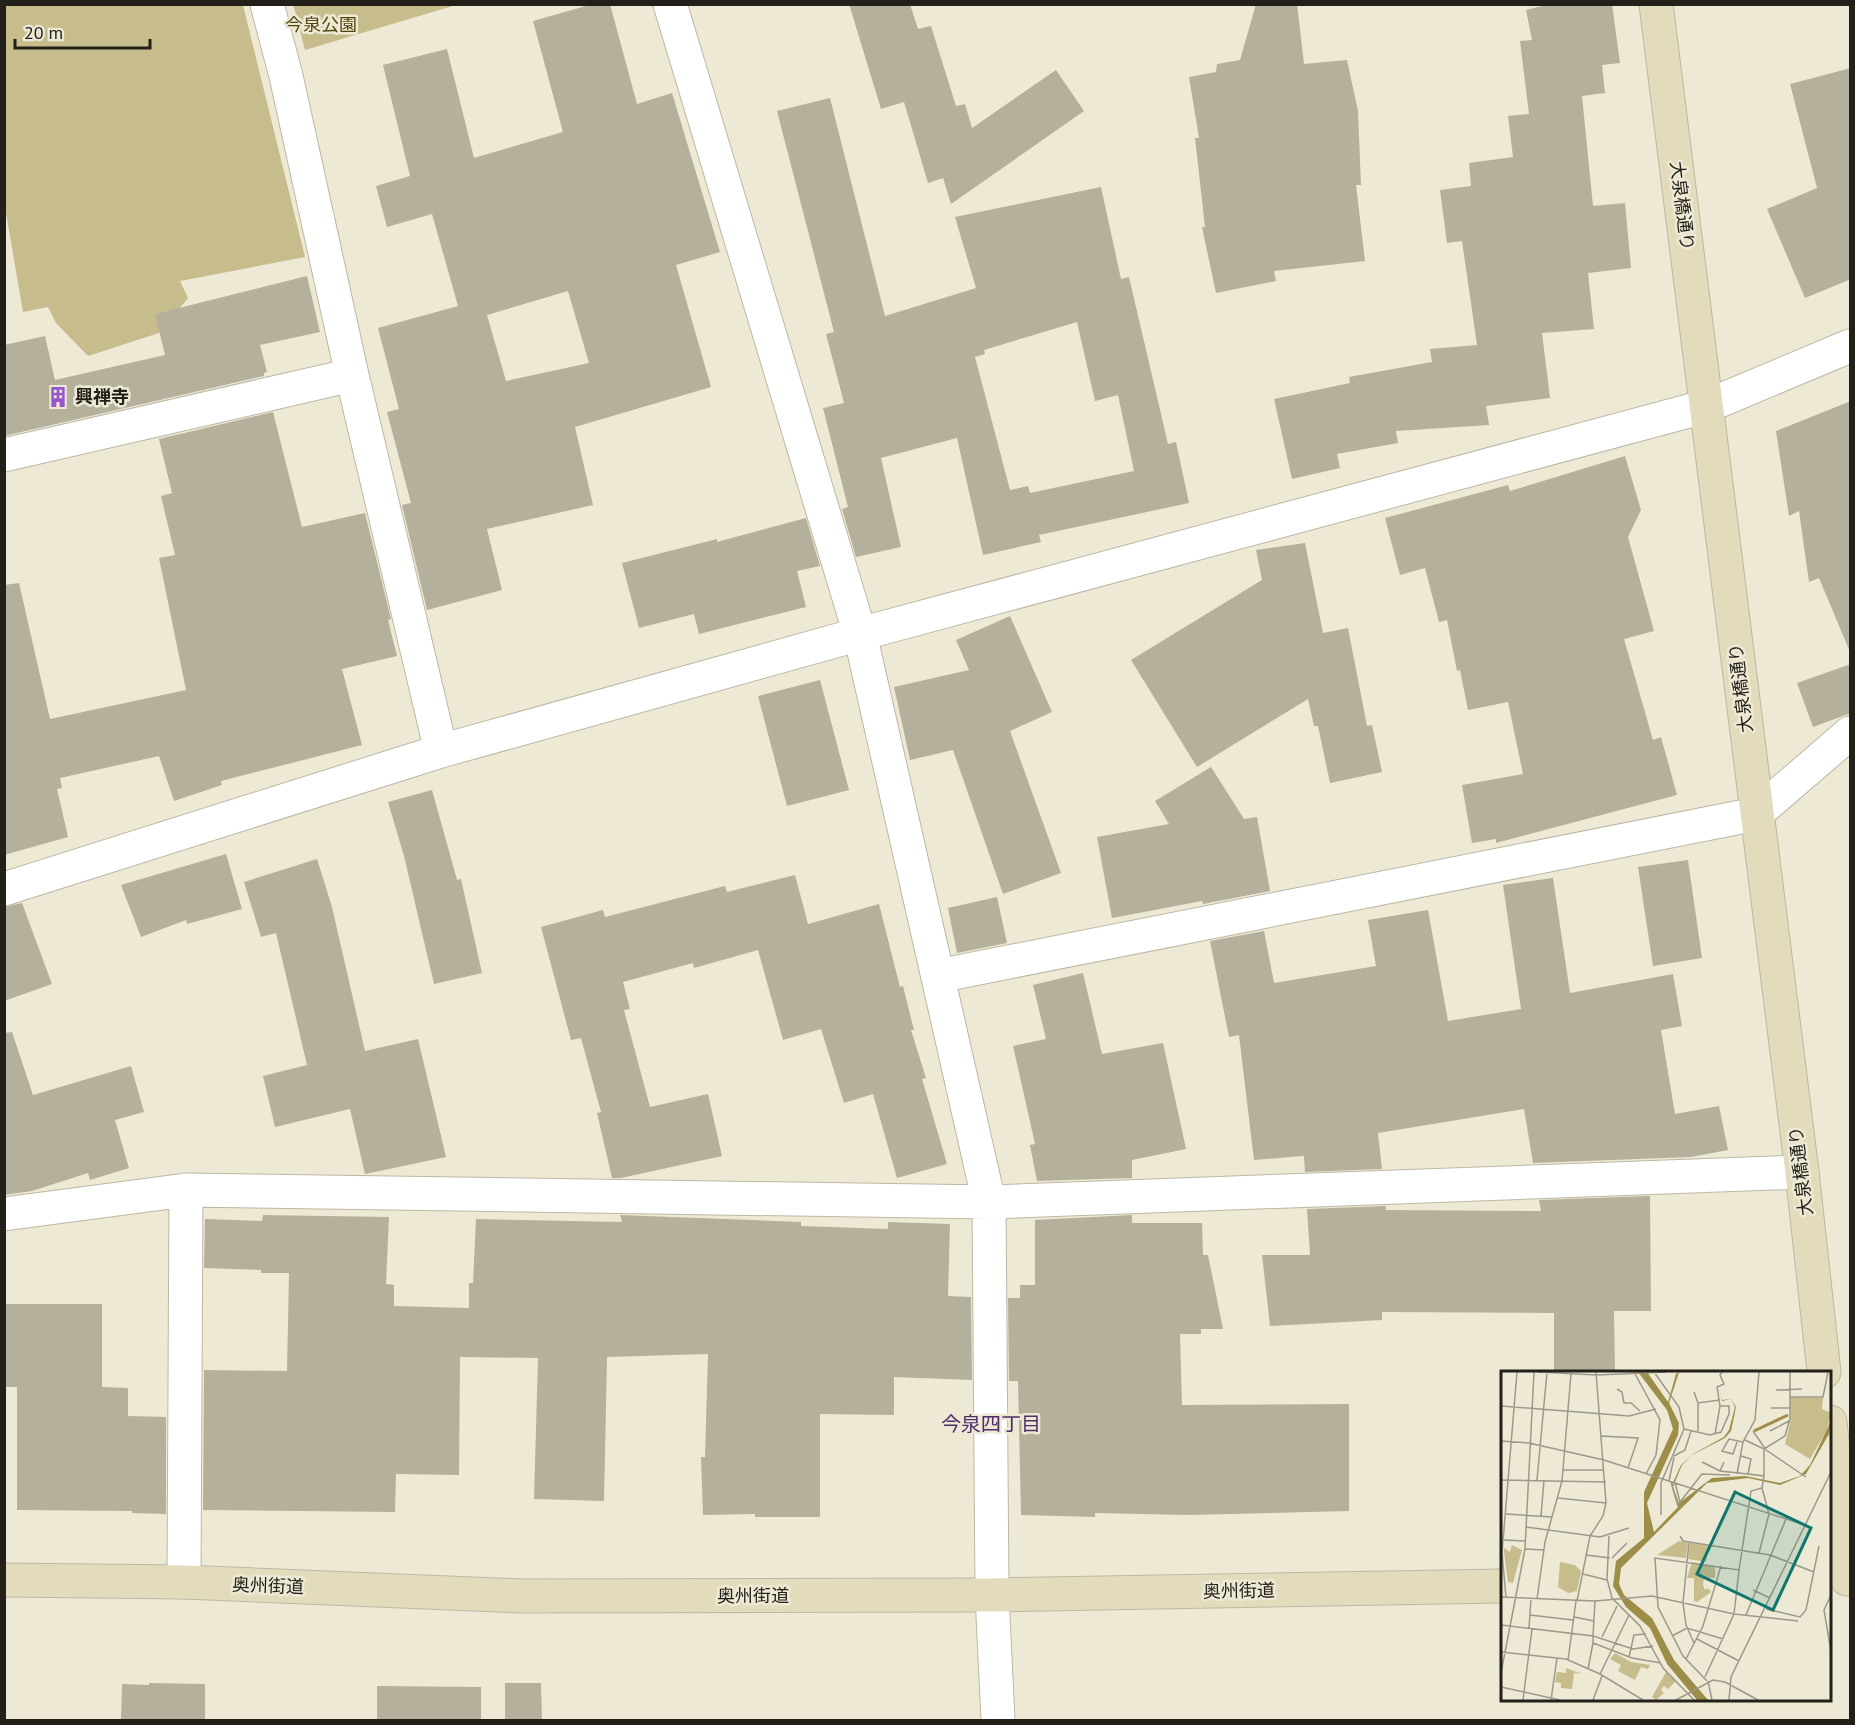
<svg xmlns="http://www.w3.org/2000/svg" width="1855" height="1725" viewBox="0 0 1855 1725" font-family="'PT Sans','Noto Sans JP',sans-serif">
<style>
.green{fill:#c7bc8c}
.building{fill:#b4b09c;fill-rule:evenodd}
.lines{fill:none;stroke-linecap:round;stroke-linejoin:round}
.street-casing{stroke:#bcb8a5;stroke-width:35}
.secondary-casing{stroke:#bcb8a5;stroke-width:35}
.street{stroke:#fff;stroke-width:33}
.secondary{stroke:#e2dcbc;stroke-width:33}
.labels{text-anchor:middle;stroke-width:5;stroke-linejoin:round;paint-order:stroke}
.park-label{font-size:18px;fill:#50450e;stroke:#ede9d5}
.street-label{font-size:18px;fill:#222019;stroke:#ede9d5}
.poi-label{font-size:18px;font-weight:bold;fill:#222019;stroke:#ede9d5;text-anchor:start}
.neighbourhood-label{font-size:20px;fill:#4e2f69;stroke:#ede9d5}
.inset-river{fill:none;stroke:#9c8d49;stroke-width:3}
.inset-road{fill:none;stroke:#9c998a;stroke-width:1.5}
.view{fill:#0f766e;fill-opacity:0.15;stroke:#0f766e;stroke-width:3}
.inset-edge{fill:none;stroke:#222019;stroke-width:3}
</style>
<rect width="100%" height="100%" fill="#ede9d5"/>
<path class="green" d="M 293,4 L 456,4 L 456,5 L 305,50 Z
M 4,5 L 243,5 L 305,257 L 180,281 L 188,298 L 159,333 L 88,356 L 56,323 L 48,307 L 23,312 L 5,207 Z"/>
<path class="building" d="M 593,4 L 610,4 L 637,104 L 672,93 L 720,252 L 676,265 L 711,387 L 575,427 L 593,505 L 487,529 L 502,590 L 427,610 L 402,505 L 411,503 L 387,412 L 399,409 L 378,328 L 458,306 L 432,214 L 387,227 L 376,186 L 410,176 L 383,65 L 447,49 L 474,158 L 563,132 L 533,21 ZM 568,291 L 589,363 L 506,381 L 487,315 Z
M 849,4 L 910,4 L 918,29 L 931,26 L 956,106 L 965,104 L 972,128 L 1056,70 L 1084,111 L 951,204 L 943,178 L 928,183 L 904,102 L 881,109 Z
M 1256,4 L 1297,4 L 1304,64 L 1347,60 L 1358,111 L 1361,185 L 1356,185 L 1365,261 L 1274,271 L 1276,281 L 1216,293 L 1202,227 L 1205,227 L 1195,138 L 1199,138 L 1189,77 L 1216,72 L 1217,64 L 1240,60 Z
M 1550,4 L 1612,4 L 1620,63 L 1602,65 L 1605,93 L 1582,96 L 1593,206 L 1625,203 L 1631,268 L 1588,273 L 1594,329 L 1542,333 L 1550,398 L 1486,406 L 1489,425 L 1396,431 L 1398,443 L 1337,454 L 1340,468 L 1292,479 L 1274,399 L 1350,383 L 1349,377 L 1432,362 L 1430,349 L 1477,345 L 1462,241 L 1447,243 L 1440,190 L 1471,186 L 1469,163 L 1513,157 L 1508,116 L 1529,114 L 1520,41 L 1532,40 L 1526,10 Z
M 1851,68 L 1851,279 L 1805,298 L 1767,209 L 1817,188 L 1790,84 Z
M 830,98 L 885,316 L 976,288 L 955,217 L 1101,187 L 1121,279 L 1129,277 L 1168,444 L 1176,442 L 1189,503 L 1039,535 L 1041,542 L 983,555 L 957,438 L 881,458 L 901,547 L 856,557 L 842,509 L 848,507 L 823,408 L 844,403 L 826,334 L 834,332 L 777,111 ZM 1077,322 L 1095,401 L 1118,395 L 1134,471 L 1030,493 L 1028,486 L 1010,490 L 975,357 L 985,354 L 984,350 Z
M 307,276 L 320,332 L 260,345 L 267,372 L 264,373 L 264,376 L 4,436 L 4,345 L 45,336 L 55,380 L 165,355 L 155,314 Z
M 1851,401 L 1851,652 L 1850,652 L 1819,578 L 1809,582 L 1799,511 L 1789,516 L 1776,431 Z
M 273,412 L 302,527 L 365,513 L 391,619 L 388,620 L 397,656 L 342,669 L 362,745 L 221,781 L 222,785 L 174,801 L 159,756 L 60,778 L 62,788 L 57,789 L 68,837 L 4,855 L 4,585 L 19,583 L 50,719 L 186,690 L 159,558 L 175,555 L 161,496 L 172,493 L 159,439 Z
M 1625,456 L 1641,510 L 1628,537 L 1654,631 L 1624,639 L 1653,740 L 1661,737 L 1677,795 L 1496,843 L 1496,839 L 1472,843 L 1462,785 L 1523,774 L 1508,702 L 1468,710 L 1460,670 L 1457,671 L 1447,620 L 1439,622 L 1425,568 L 1400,575 L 1385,518 L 1508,485 L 1510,491 Z
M 806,518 L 820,566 L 797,571 L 806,607 L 699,634 L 694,614 L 639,628 L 622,563 L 717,539 L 717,542 Z
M 1305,543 L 1323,633 L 1348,628 L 1367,726 L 1372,725 L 1382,772 L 1330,783 L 1318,726 L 1314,726 L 1308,699 L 1197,767 L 1131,660 L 1262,580 L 1256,550 Z
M 1010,616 L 1052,712 L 1010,731 L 1061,873 L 1003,894 L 953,750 L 910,760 L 894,687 L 969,670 L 956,640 Z
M 1851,664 L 1851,713 L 1813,727 L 1797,683 Z
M 820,680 L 849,790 L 787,806 L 758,696 Z
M 1211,767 L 1244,819 L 1257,817 L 1270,891 L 1203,904 L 1202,901 L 1112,918 L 1097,837 L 1169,824 L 1155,801 Z
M 432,790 L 457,880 L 461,879 L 482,973 L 434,984 L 404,856 L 388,802 Z
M 226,854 L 242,909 L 187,924 L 186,920 L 141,937 L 121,885 Z
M 317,859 L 332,907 L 365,1051 L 418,1039 L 446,1157 L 365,1174 L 350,1109 L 275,1127 L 263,1076 L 307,1065 L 276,933 L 261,937 L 244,882 Z
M 1688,860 L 1702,958 L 1653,966 L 1638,867 Z
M 795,875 L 808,924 L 879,904 L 900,987 L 903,986 L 914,1030 L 911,1030 L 926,1078 L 922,1079 L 947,1164 L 897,1178 L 873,1094 L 844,1103 L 821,1029 L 783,1040 L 758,950 L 694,968 L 693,963 L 623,982 L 630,1009 L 624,1010 L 650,1107 L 708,1094 L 722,1156 L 621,1178 L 612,1178 L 597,1113 L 601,1112 L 581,1038 L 571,1040 L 541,927 L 603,910 L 605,917 L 725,886 L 727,892 Z
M 1553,878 L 1570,993 L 1673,974 L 1682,1026 L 1661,1030 L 1675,1114 L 1719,1106 L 1728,1150 L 1691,1157 L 1533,1163 L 1524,1109 L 1378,1133 L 1382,1169 L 1305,1172 L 1304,1156 L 1254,1160 L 1239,1035 L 1229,1037 L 1210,941 L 1264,931 L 1274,983 L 1376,966 L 1368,920 L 1428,910 L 1448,1021 L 1521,1009 L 1503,885 Z
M 997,897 L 1007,943 L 957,953 L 948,908 Z
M 22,903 L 52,984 L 4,1001 L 4,907 Z
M 1083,973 L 1102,1054 L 1163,1043 L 1186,1149 L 1132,1160 L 1132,1178 L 1037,1181 L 1030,1145 L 1035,1144 L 1013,1046 L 1046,1039 L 1033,985 Z
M 12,1032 L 33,1095 L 131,1066 L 144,1112 L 115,1120 L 129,1168 L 90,1180 L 88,1173 L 32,1191 L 4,1195 L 4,1033 Z
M 1650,1196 L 1651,1311 L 1614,1311 L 1615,1372 L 1554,1372 L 1554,1313 L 1382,1312 L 1382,1320 L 1270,1326 L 1262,1255 L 1310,1255 L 1307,1209 L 1386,1206 L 1386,1210 L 1541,1211 L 1539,1200 Z
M 263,1215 L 389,1217 L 386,1284 L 394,1285 L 394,1306 L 469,1308 L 469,1283 L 473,1283 L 476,1219 L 622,1222 L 620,1215 L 801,1222 L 801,1226 L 888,1229 L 888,1222 L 950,1224 L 948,1296 L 971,1297 L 972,1380 L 894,1377 L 894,1415 L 820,1414 L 820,1517 L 755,1517 L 755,1514 L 703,1515 L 701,1457 L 705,1457 L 708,1354 L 607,1357 L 604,1501 L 534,1499 L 538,1358 L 460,1357 L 459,1475 L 396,1474 L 395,1512 L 203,1510 L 204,1370 L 287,1371 L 289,1273 L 261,1273 L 261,1270 L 204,1268 L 205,1219 L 262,1221 Z
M 1132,1215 L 1132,1223 L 1202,1223 L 1203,1255 L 1208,1255 L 1223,1329 L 1201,1329 L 1201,1334 L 1180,1334 L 1182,1405 L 1349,1404 L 1349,1511 L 1187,1515 L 1095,1513 L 1095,1517 L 1021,1515 L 1018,1381 L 1009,1381 L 1008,1298 L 1020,1298 L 1020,1285 L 1035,1285 L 1035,1220 Z
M 4,1304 L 102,1304 L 102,1387 L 128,1388 L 128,1416 L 166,1417 L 166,1514 L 132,1513 L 132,1511 L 17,1510 L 17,1387 L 4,1387 Z
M 149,1683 L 205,1684 L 205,1720 L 121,1720 L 122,1684 L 149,1685 Z
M 505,1683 L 541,1683 L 542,1720 L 505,1720 Z
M 377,1686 L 481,1687 L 481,1720 L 377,1720 Z"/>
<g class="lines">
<defs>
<path id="street" d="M 267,4 L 286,76 L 352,375 L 441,751 L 860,634 L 1707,406 L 1850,346
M 670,4 L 860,634 L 989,1202 L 992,1595 L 998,1720
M 4,455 L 352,375
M 4,889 L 441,751
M 938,976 L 1756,814 L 1850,733
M 4,1214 L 186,1190 L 989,1202 L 1802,1172
M 184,1582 L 186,1190"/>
<path id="secondary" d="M 1656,4 L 1802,1172 L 1824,1372
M 1830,1422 L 1847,1579
M 4,1580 L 184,1582 L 523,1596 L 992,1595 L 1502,1586"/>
</defs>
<use href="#street" class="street-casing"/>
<use href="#secondary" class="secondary-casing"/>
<use href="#street" class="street"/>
<use href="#secondary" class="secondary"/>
</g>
<defs>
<symbol id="building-bare" viewBox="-9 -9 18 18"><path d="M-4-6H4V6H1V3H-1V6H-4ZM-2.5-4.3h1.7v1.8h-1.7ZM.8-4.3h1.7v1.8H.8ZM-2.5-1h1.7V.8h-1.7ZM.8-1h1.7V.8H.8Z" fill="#9757cc" stroke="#ede9d5" stroke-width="2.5" paint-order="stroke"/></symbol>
</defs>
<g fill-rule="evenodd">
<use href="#building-bare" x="43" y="382" width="30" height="30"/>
</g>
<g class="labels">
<g class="park-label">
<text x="321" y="31">今泉公園</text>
</g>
<g class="street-label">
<text transform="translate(1682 206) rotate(83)" y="6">大泉橋通り</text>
<text transform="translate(1741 688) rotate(-97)" y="6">大泉橋通り</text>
<text transform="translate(1801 1171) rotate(-97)" y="6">大泉橋通り</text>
<text transform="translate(268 1586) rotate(2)" y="6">奥州街道</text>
<text transform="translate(1239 1591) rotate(-1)" y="6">奥州街道</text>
<text x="753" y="1602">奥州街道</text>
</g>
<g class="poi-label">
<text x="75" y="403">興禅寺</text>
</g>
<g class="neighbourhood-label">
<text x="991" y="1431">今泉四丁目</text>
</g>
</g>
<g transform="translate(1501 1371)">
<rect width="330" height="330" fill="#ede9d5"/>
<path d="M 289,26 L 322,27 L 321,38 L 330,42 L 326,59 L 309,88 L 284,73 L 290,48 ZM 178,170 L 187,172 L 185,187 L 156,184 ZM 189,172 L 207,175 L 205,191 L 187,188 ZM 11,174 L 21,179 L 12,212 L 7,211 L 3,181 L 3,177 L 9,181 ZM 59,191 L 74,194 L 80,200 L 76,220 L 67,222 L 57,216 ZM 191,191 L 214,195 L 214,207 L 203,207 L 202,214 L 204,219 L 207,217 L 210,221 L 196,231 L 193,230 L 193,207 L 186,207 ZM 114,282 L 130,291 L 149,294 L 147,298 L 140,296 L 134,309 L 117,300 L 120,294 L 109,288 ZM 65,297 L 81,303 L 73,302 L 71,318 L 60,317 L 60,312 L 54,311 L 56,301 L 65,302 ZM 165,301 L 175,310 L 167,318 L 163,315 L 160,319 L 163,322 L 155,329 L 151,326 Z" fill="#c7bc8c"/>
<path d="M 137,1 L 146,1 L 167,31 L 175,3 L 178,1 L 168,32 L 178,52 L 177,64 L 146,132 L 153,161 L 177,136 L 171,117 L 171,114 L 180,94 L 192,83 L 223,66 L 228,59 L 234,36 L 230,28 L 221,30 L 218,17 L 222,14 L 218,17 L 221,29 L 230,28 L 235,36 L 230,60 L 224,67 L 191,84 L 181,94 L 172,116 L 178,132 L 211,107 L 244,105 L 279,112 L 299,105 L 309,94 L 330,50 L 328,63 L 305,103 L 279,114 L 247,107 L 206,112 L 120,197 L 118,213 L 123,224 L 151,247 L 173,289 L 207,329 L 196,329 L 166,293 L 149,257 L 125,236 L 112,215 L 115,190 L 143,167 L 143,121 L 172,58 L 166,39 Z" fill="#9c8d49"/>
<path class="inset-river" d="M 253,60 L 287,44"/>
<path class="inset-road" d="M 37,1 L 96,4 L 165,1M 133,1 L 159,49 L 155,84 L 145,103M 153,1 L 178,36 L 183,58 L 160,112 L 160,144M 116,18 L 121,21 L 123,32 L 130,32 L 139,40M 275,19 L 301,18M 0,20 L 0,1M 193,21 L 197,32 L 219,29M 289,26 L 322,26 L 327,1M 197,32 L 197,60M 0,35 L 128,45 L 155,38M 270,37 L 289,37M 183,58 L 209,64 L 220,61 L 228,43 L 228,35 L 219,35 L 216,16 L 223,13 L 219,4 L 221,1M 252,60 L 265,79 L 305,106M 269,60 L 288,50M 214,63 L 219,35M 100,65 L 137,67 L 127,97M 244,69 L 263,78M 0,70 L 28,72 L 103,89 L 304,154M 236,71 L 232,83 L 221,80 L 228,68 L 242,71M 263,78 L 284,65 L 289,48 L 289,1M 173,85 L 184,79 L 190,60M 201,91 L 219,100M 223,91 L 219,100 L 247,103M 62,99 L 103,99M 236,103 L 242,71 L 254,49 L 258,1M 263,105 L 263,79M 0,109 L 105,111M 36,109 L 46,1M 168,110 L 173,86M 170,111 L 177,135M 174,112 L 179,131 L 201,103 L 229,104M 57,127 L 105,132M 5,143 L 51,146M 40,145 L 43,109M 25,156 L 99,166 L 128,157M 108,165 L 106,208 L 111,227 L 139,255 L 162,297 L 193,329M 179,165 L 182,170 L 269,184 L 313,201M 3,169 L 24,170M 188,171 L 182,232 L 185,254 L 193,272M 24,178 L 43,179M 258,182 L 268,143 L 261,117M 85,184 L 109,187M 111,187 L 126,172M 82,203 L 106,209M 252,219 L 269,227M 330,224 L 323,239 L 330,280M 0,226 L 94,230 L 151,225 L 233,243 L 297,250M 5,226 L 1,182 L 16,1M 36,228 L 44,171 L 61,110 L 70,3M 76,230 L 89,165 L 102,145 L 105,132 L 95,1M 94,230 L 92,265 L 132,278 L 152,275M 265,238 L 299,246 L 305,239 L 318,175M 29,244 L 72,249M 245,244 L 285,148M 73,246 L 93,250M 0,254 L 92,265 L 92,272 L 131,287 L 160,292M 28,257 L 30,227M 171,265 L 186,257 L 222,268M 101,266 L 116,235M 196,268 L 238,290M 0,281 L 65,288 L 99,303 L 142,329M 128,286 L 133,264 L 145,263M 185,288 L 202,255 L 220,195M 67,289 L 75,230M 87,298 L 92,272M 0,302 L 24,178 L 33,1M 99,303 L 128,244M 204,306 L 233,243 L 238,199M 206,310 L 182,285 L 157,236 L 154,187 L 238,199 L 250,120 L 261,117 L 263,105 L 247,103 L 250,88 L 240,85M 207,310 L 211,329M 0,316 L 59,329M 22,329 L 31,258M 50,329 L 56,287M 92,329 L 101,305M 175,329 L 212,309 L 224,311 L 257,329M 228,329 L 230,306 L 330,101"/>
<path class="view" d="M 234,121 L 310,157 L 272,239 L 196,203 Z"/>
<rect width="330" height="330" class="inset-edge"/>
</g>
<rect width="1855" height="1725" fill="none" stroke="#222019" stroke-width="12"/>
<path d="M15 39v9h135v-9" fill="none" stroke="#222019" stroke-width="3"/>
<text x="24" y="39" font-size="18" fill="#222019" stroke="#ede9d5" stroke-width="4.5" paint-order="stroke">20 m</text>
</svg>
